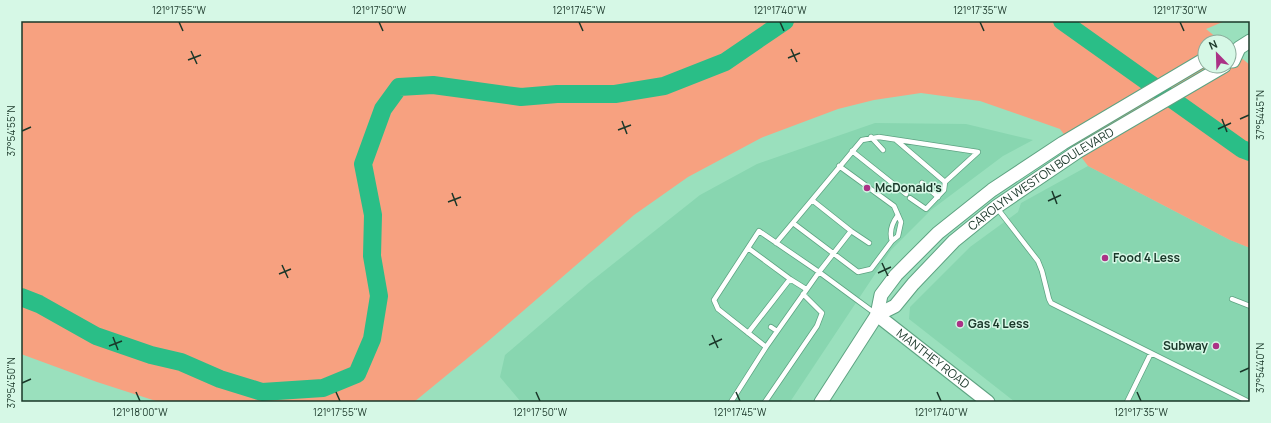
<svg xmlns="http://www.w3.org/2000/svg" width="1271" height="423" viewBox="0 0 1271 423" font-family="Manrope,sans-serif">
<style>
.built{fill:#88d6b0}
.grass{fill:#f7a180}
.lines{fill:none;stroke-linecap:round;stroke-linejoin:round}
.river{stroke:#2abe87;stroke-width:18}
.lane-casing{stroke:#5ea382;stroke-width:6}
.secondary-casing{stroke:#5ea382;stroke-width:15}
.lane{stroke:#fff;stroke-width:4.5}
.secondary{stroke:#fff;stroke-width:13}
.ticks{fill:none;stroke:#1a3729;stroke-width:1.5}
.poi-dot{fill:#ab3286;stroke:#d6f8e6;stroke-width:1.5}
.labels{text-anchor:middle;stroke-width:3;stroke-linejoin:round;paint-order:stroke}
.street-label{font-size:12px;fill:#1a3729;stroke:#d6f8e6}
.poi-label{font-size:12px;font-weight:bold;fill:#1a3729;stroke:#d6f8e6;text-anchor:start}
.neatline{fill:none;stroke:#1a3729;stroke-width:1.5}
.ticks-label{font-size:10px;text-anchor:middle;fill:#1a3729}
</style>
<rect width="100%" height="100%" fill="#9ae0bd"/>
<path class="built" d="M 875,123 L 966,124 L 1033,140 L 1003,156 L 931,210 L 891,250 L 790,402 L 521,402 L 500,377 L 505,355 L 589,283 L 700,195 L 757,164 Z
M 1088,166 L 1230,240 L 1250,248 L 1250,402 L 1015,402 L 909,319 L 910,307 L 970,247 L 1018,212 L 1021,203 Z"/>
<path class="grass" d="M 21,21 L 1225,21 L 1206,29 L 1222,42 L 1205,42 L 1205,66 L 1229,66 L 1229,48 L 1250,65 L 1250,248 L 1230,240 L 1088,166 L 1060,129 L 980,101 L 921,93 L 874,100 L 838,109 L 761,138 L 688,177 L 634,215 L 486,343 L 414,402 L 159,402 L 97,382 L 21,354 Z"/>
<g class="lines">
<path class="river" d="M 1062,21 L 1242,149 L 1250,152
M 21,297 L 39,304 L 96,336 L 151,355 L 181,362 L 220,379 L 262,392 L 323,388 L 357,374 L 372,339 L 379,296 L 372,256 L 373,215 L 363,164 L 383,109 L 399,87 L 433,85 L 521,97 L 557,94 L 615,94 L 664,86 L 725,62 L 785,21"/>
<defs>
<path id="lane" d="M 871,137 L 883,150
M 896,140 L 945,182
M 852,151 L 906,194
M 922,183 L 938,197
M 812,200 L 862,140 L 879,137 L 978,152 L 945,182 L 944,190 L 926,209 L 910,198
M 997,208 L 1038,261 L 1042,271 L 1049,299 L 1051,303 L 1249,402
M 793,223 L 858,272 L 871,269 L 892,241 L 898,236 L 901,222 L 894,206 L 839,166
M 851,231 L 869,243
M 892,241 C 889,232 892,223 898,215
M 748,248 L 790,279
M 1232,299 L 1250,306
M 771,327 L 777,331
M 748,333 L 790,279 L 806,289
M 766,347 L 718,309 L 714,300 L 759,231 L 819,272 L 851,231 L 812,200 L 776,243
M 731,402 L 766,347 L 819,272 L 876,314
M 765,402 L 817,326 L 822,313 L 803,294
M 1127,402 L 1151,353"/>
<g id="secondary">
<path d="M 1233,61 L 1239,48 L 1250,41"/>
<path id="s1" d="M 877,315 L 895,306 L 913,284 L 954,241 L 996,207 L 1077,152 L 1224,66"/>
<path id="s2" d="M 877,315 L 988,402"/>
<path d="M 821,402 L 877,315 L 881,295 L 896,275 L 938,233 L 992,190 L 1063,143 L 1205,59"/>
</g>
</defs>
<use href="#lane" class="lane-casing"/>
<use href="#secondary" class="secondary-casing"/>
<use href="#lane" class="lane"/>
<use href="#secondary" class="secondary"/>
</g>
<path class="ticks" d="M 179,22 L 183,31M 379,22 L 383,31M 579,22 L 583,31M 780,22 L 784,31M 980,22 L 984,31M 1180,22 L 1184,31M 791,49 L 797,62M 191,51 L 197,64M 788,58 L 800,53M 188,60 L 201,55M 1222,119 L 1227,132M 1240,119 L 1249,115M 622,121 L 627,134M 1218,129 L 1231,123M 618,130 L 631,125M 22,131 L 31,127M 1052,191 L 1057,204M 452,193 L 457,206M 1048,201 L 1061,195M 448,202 L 461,197M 882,263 L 888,276M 282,265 L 288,278M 878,273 L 891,267M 279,274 L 291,269M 712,335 L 718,348M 113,337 L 118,350M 709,345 L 722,339M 109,346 L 122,341M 1240,372 L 1249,368M 22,383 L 31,379M 136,392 L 140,401M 336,392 L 340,401M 536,392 L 540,401M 736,392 L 740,401M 937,392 L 941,401M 1137,392 L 1141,401"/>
<g class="poi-dot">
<circle cx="867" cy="188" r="4"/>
<circle cx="1105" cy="258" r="4"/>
<circle cx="960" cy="324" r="4"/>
<circle cx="1216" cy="346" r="4"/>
</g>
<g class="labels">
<g class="street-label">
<text dy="4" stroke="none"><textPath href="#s1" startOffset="215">CAROLYN WESTON BOULEVARD</textPath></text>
<text dy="4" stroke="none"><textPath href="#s2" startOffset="71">MANTHEY ROAD</textPath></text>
</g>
<g class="poi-label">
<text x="875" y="192">McDonald's</text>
<text x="1113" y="262">Food 4 Less</text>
<text x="968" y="328">Gas 4 Less</text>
<text x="1208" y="350" text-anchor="end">Subway</text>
</g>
</g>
<rect width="1271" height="423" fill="none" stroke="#d6f8e6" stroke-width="44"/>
<g transform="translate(1217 54) rotate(337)"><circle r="19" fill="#d6f8e6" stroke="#8bab9a"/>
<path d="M0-3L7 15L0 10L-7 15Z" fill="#ab3286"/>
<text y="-6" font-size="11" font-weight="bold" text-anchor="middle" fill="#1a3729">N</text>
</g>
<rect x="22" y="22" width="1227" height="379" class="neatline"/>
<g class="ticks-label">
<text x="179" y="14">121°17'55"W</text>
<text x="379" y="14">121°17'50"W</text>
<text x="579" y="14">121°17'45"W</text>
<text x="780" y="14">121°17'40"W</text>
<text x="980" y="14">121°17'35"W</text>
<text x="1180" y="14">121°17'30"W</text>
<text transform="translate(1260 115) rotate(-90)" y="4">37°54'45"N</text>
<text transform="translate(11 131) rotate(-90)" y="4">37°54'55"N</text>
<text transform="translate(1260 368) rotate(-90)" y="4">37°54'40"N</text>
<text transform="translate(11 383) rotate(-90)" y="4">37°54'50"N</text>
<text x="140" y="416">121°18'00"W</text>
<text x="340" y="416">121°17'55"W</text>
<text x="540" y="416">121°17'50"W</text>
<text x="740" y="416">121°17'45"W</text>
<text x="941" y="416">121°17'40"W</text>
<text x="1141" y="416">121°17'35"W</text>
</g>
</svg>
